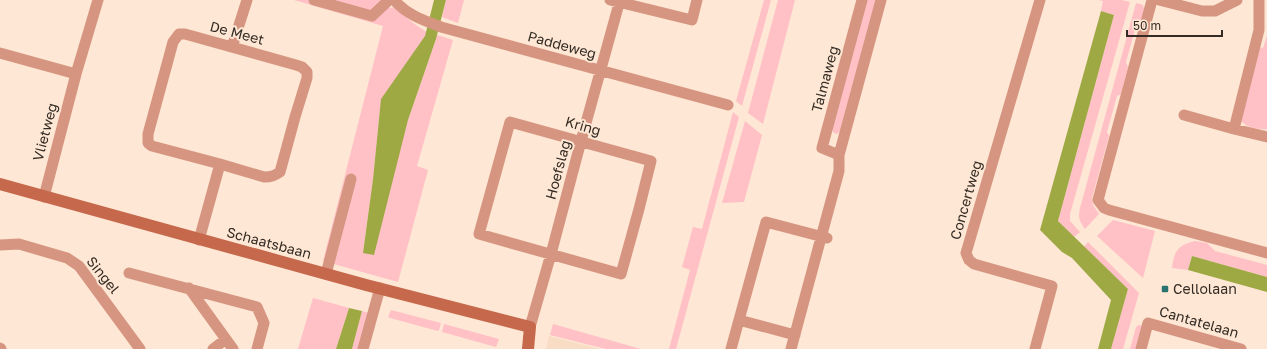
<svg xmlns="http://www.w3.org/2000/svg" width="1267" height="349" viewBox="0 0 1267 349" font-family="'Golos Text',sans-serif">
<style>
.built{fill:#f8dcc3}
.green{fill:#ffc0c6;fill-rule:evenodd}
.water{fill:#9ea944}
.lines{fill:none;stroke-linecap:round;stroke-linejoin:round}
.street{stroke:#d69581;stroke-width:11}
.secondary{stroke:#c6684b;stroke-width:12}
.poi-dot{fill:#297371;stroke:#fee7d4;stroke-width:1.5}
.labels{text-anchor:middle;stroke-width:4;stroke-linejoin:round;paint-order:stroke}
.street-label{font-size:14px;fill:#342c24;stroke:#fee7d4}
.poi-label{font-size:14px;fill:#342c24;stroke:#fee7d4;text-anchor:start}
</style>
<rect width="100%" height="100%" fill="#fee7d4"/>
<path class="built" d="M 549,336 L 600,349 L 546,349 Z"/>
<path class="green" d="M 294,0 L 384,0 L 390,8 L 395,7 L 413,23 L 425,31 L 453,40 L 417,166 L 428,170 L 398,282 L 323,261 L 383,26 ZM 436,39 L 408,120 L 400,149 L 363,253 L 373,179 L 380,110 Z
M 446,0 L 464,0 L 458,23 L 442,17 Z
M 764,0 L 771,0 L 742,106 L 736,101 Z
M 778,0 L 795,0 L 763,124 L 748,113 Z
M 867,0 L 877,0 L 841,131 L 837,134 L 834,133 L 831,129 Z
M 1098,0 L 1122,0 L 1130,2 L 1070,214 L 1070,221 L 1080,232 L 1074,237 L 1058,221 L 1114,15 L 1101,11 L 1103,1 Z
M 1136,3 L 1143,5 L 1144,9 L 1139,28 L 1135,30 L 1126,62 L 1128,67 L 1121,94 L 1117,96 L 1107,132 L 1109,136 L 1092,198 L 1093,205 L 1099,214 L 1085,229 C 1079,221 1078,217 1080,208 Z
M 1267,36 L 1267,129 C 1259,130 1246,127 1241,121 L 1259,47 L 1263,48 Z
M 733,112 L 739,117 L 676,349 L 669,349 L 690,270 L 682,267 L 693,227 L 702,229 Z
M 745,121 L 762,135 L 744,202 L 722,203 Z
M 1113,220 L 1155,231 L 1143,278 L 1097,236 Z
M 1195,241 L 1207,243 L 1215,251 L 1267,265 L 1267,277 L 1192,256 L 1188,270 L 1172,268 C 1174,251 1178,245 1195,241 Z
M 1088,242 L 1139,293 L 1123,349 L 1111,349 L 1128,289 L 1084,247 Z
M 313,298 L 349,308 L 336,349 L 298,349 Z
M 391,310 L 441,323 L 439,330 L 438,331 L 390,318 L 388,317 Z
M 362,311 L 377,315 L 367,349 L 352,349 Z
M 444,324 L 499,339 L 496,347 L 442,332 Z
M 553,324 L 641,349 L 606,349 L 550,335 Z
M 1139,325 L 1142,326 L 1136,349 L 1130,349 L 1136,327 Z"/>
<path class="water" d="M 434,0 L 446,0 L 436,39 L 408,120 L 374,255 L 363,253 L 373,179 L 381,99 L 425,36 Z
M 1101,11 L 1114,15 L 1058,221 L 1128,289 L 1111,349 L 1098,349 L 1111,300 L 1072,258 L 1062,252 L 1040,230 Z
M 1192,256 L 1267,277 L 1267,292 L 1188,270 Z
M 349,308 L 362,311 L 352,349 L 336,349 Z"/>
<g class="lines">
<path class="street" d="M 314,0 L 372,16 L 389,0
M 394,0 C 407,15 423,20 441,27 L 728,105
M 610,0 L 692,20 L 697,0
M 1152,0 L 1098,200 L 1104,208 L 1109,210 L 1267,253
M 1159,0 L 1202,11 L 1215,11 L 1237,0
M 1259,0 L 1259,30 L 1234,129 L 1267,137
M 179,34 L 185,34 L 296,65 L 302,67 L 307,72 L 307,78 L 295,117 L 280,172 C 274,176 271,177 264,177 L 220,164 L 152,146 L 148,143 L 148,134 L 173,42 Z
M 232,47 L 247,0
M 0,53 L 76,74
M 1184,115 L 1234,129
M 510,122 L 651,161 L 639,209 L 621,274 L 479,234 Z
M 839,155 L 822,148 L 862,0
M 44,197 L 76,74 L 98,0
M 199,240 L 220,164
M 0,245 L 19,244 L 67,258 L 79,266 L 140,349
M 129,273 L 257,307 L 264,323 L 257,349
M 326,274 L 351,179
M 189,288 L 233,349
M 739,320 L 795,335
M 530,327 L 551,254 L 581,141 L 620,0
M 0,348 L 1,349
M 213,349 L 226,339
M 363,349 L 380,288
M 731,349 L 766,222 L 827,238
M 791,349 L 839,171 L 839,155 L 881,0
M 1035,349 L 1052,286 L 974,264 L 969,260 L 966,253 L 1040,0
M 1141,349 L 1148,323 L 1241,349"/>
<path class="secondary" d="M 0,184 L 366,285 L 530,327 L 528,349"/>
</g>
<rect class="poi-dot" x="1161" y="285" width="8" height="8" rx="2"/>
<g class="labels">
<g class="street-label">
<text transform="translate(237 33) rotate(15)" y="5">De Meet</text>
<text transform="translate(562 45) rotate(15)" y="5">Paddeweg</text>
<text transform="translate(825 79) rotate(-75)" y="5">Talmaweg</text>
<text transform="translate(583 126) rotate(16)" y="5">Kring</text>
<text transform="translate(45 132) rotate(-75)" y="5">Vlietweg</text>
<text transform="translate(558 170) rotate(-75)" y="5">Hoefslag</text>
<text transform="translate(966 200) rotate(-74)" y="5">Concertweg</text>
<text transform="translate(269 243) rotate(15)" y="5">Schaatsbaan</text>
<text transform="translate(103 275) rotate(51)" y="5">Singel</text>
<text transform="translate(1199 322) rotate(16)" y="5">Cantatelaan</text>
</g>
<g class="poi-label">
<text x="1173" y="294">Cellolaan</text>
</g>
</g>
<path d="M1127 30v6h95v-6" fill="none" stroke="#342c24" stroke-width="2"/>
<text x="1133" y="30" font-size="12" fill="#342c24" stroke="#fee7d4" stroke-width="3" paint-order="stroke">50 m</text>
</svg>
